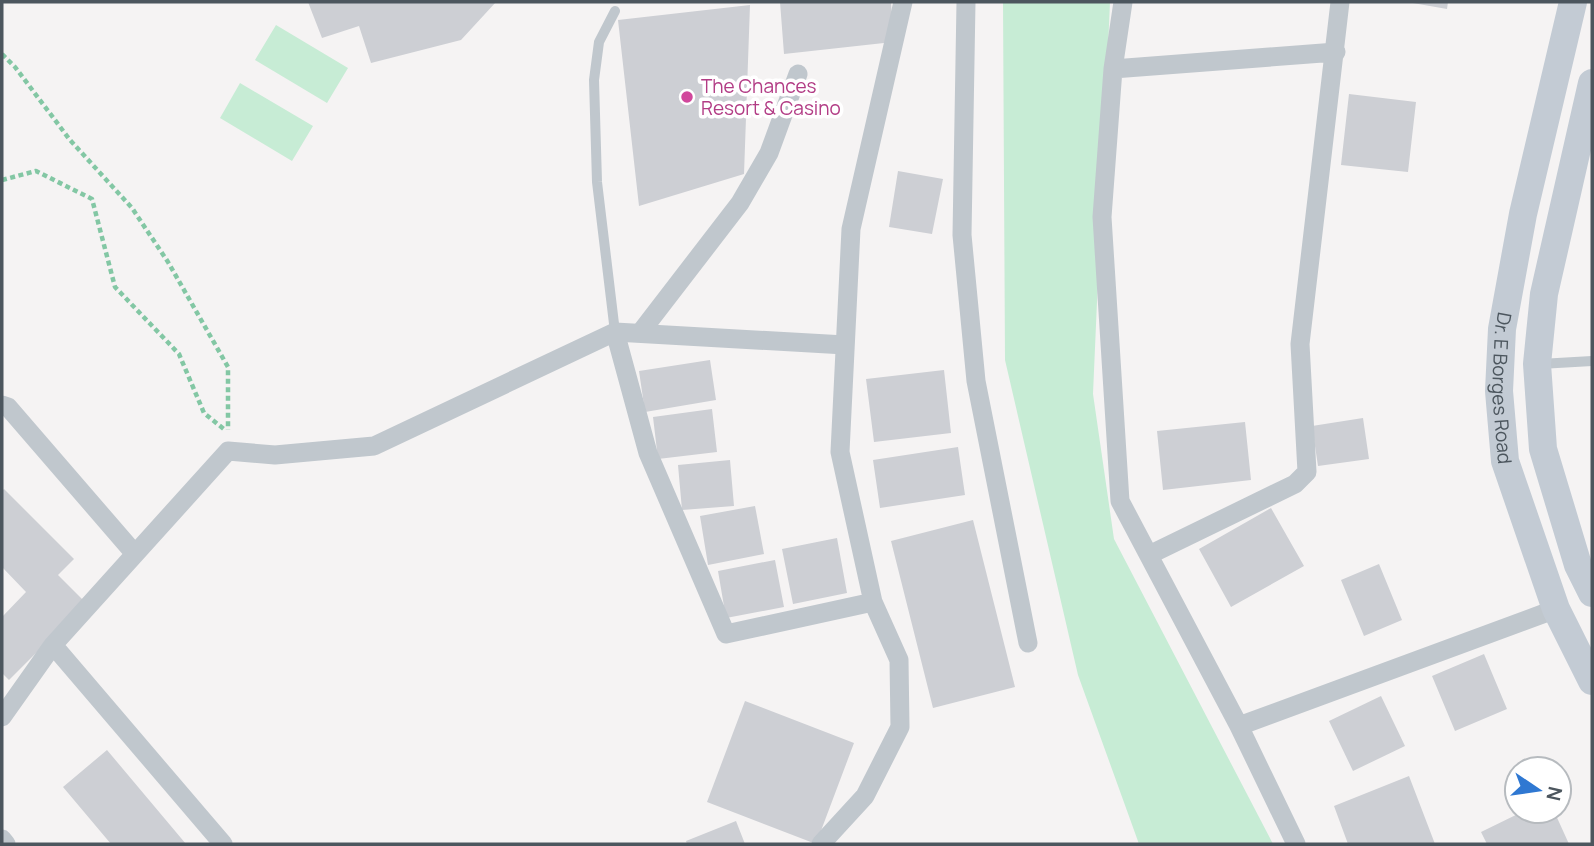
<svg xmlns="http://www.w3.org/2000/svg" width="1594" height="846" viewBox="0 0 1594 846" font-family="Manrope,sans-serif">
<style>
.green{fill:#c7ecd5}
.building{fill:#cdcfd4}
.lines{fill:none;stroke-linecap:round;stroke-linejoin:round}
.path{stroke:#83c7a4;stroke-width:4.5;stroke-dasharray:5 3.5;stroke-linecap:butt}
.service{stroke:#c0c7cd;stroke-width:10}
.minor{stroke:#c0c7cd;stroke-width:19}
.secondary{stroke:#c3cbd4;stroke-width:28}
.hotel-dot{fill:#d1479c;stroke:#fff;stroke-width:2.5}
.labels{text-anchor:middle;stroke-width:7;stroke-linejoin:round;paint-order:stroke}
.hotel-label{font-size:19px;fill:#b23c85;stroke:#fff;text-anchor:start}
.street-label{font-size:19px;fill:#4c565e;stroke:#fff}
</style>
<rect width="100%" height="100%" fill="#f5f3f3"/>
<path class="green" d="M 1003,2 L 1110,2 L 1093,394 L 1114,539 L 1273,844 L 1139,844 L 1078,675 L 1005,360 Z
M 276,25 L 348,68 L 327,103 L 255,60 Z
M 240,83 L 313,126 L 292,161 L 220,118 Z"/>
<path class="building" d="M 308,2 L 496,2 L 461,40 L 371,63 L 359,26 L 322,38 Z
M 780,2 L 891,2 L 893,42 L 784,54 Z
M 1407,2 L 1448,2 L 1447,9 Z
M 750,5 L 744,174 L 639,206 L 618,20 Z
M 1349,94 L 1416,102 L 1408,172 L 1341,165 Z
M 898,171 L 943,179 L 932,234 L 889,227 Z
M 710,360 L 716,400 L 645,412 L 639,371 Z
M 944,370 L 951,433 L 874,442 L 866,379 Z
M 712,409 L 717,452 L 658,459 L 653,417 Z
M 1363,418 L 1369,459 L 1318,466 L 1312,426 Z
M 1245,422 L 1251,480 L 1163,490 L 1157,431 Z
M 958,447 L 965,495 L 880,508 L 873,460 Z
M 730,460 L 734,506 L 682,510 L 678,465 Z
M 4,489 L 74,559 L 58,575 L 86,603 L 9,680 L 2,673 L 2,617 L 26,592 L 2,567 L 2,491 Z
M 755,506 L 764,554 L 708,565 L 700,516 Z
M 1271,508 L 1304,566 L 1231,607 L 1199,549 Z
M 973,520 L 1015,687 L 933,708 L 891,541 Z
M 837,538 L 847,593 L 793,604 L 782,549 Z
M 775,560 L 784,607 L 726,618 L 718,571 Z
M 1379,564 L 1402,620 L 1364,636 L 1341,580 Z
M 1484,654 L 1507,709 L 1455,731 L 1432,676 Z
M 1381,696 L 1405,746 L 1353,771 L 1329,721 Z
M 745,701 L 854,743 L 816,844 L 707,802 Z
M 107,750 L 186,844 L 111,844 L 63,787 Z
M 1409,776 L 1435,844 L 1348,844 L 1334,806 Z
M 1524,811 L 1554,811 L 1569,844 L 1487,844 L 1481,832 Z
M 736,821 L 745,844 L 687,844 L 686,841 Z"/>
<g class="lines">
<path class="path" d="M 2,54 L 15,67 L 70,140 L 132,208 L 168,262 L 228,367 L 228,430
M 2,180 L 36,171 L 92,199 L 115,287 L 179,354 L 204,413 L 225,430"/>
<path class="service" d="M 615,11 L 599,42 L 594,80 L 597,182 L 615,332
M 1540,364 L 1592,361"/>
<path class="minor" d="M 966,2 L 962,235 L 976,381 L 1028,643
M 1123,2 L 1113,69 L 1102,217 L 1120,501 L 1239,726 L 1296,844
M 1113,69 L 1336,52
M 615,332 L 648,453 L 726,634 L 873,602
M 640,333 L 740,203 L 769,153 L 798,74
M 2,405 L 8,407 L 135,554
M 1149,555 L 1295,484 L 1307,472 L 1300,344 L 1340,2
M 53,645 L 223,844
M 2,717 L 53,645 L 228,451 L 275,455 L 374,446 L 615,332 L 845,345
M 1239,726 L 1556,609
M 2,839 L 6,844
M 821,844 L 865,796 L 900,727 L 899,660 L 873,602 L 840,452 L 851,229 L 903,2"/>
<g class="secondary">
<path id="s1" d="M 1573,2 L 1523,214 L 1502,329 L 1499,391 L 1505,461 L 1556,609 L 1592,681"/>
<path d="M 1592,83 L 1544,294 L 1537,364 L 1543,449 L 1578,565 L 1592,593"/>
</g>
</g>
<circle class="hotel-dot" cx="687" cy="97" r="7"/>
<g class="labels">
<g class="hotel-label">
<text x="701" y="93">The Chances<tspan x="701" dy="22">Resort &amp; Casino</tspan></text>
</g>
<g class="street-label">
<text dy="7" stroke="none"><textPath href="#s1" startOffset="394">Dr. E Borges Road</textPath></text>
</g>
</g>
<rect width="1594" height="846" fill="none" stroke="#4c565e" stroke-width="7"/>
<g transform="translate(1538 790) rotate(103)"><circle r="33" fill="#ffffff" stroke="#b7bbbf" stroke-width="2"/>
<path d="M0-5L12 26L0 18L-12 26Z" fill="#2f78d2"/>
<text y="-10" font-size="19" font-weight="bold" text-anchor="middle" fill="#4c565e">N</text>
</g>
</svg>
